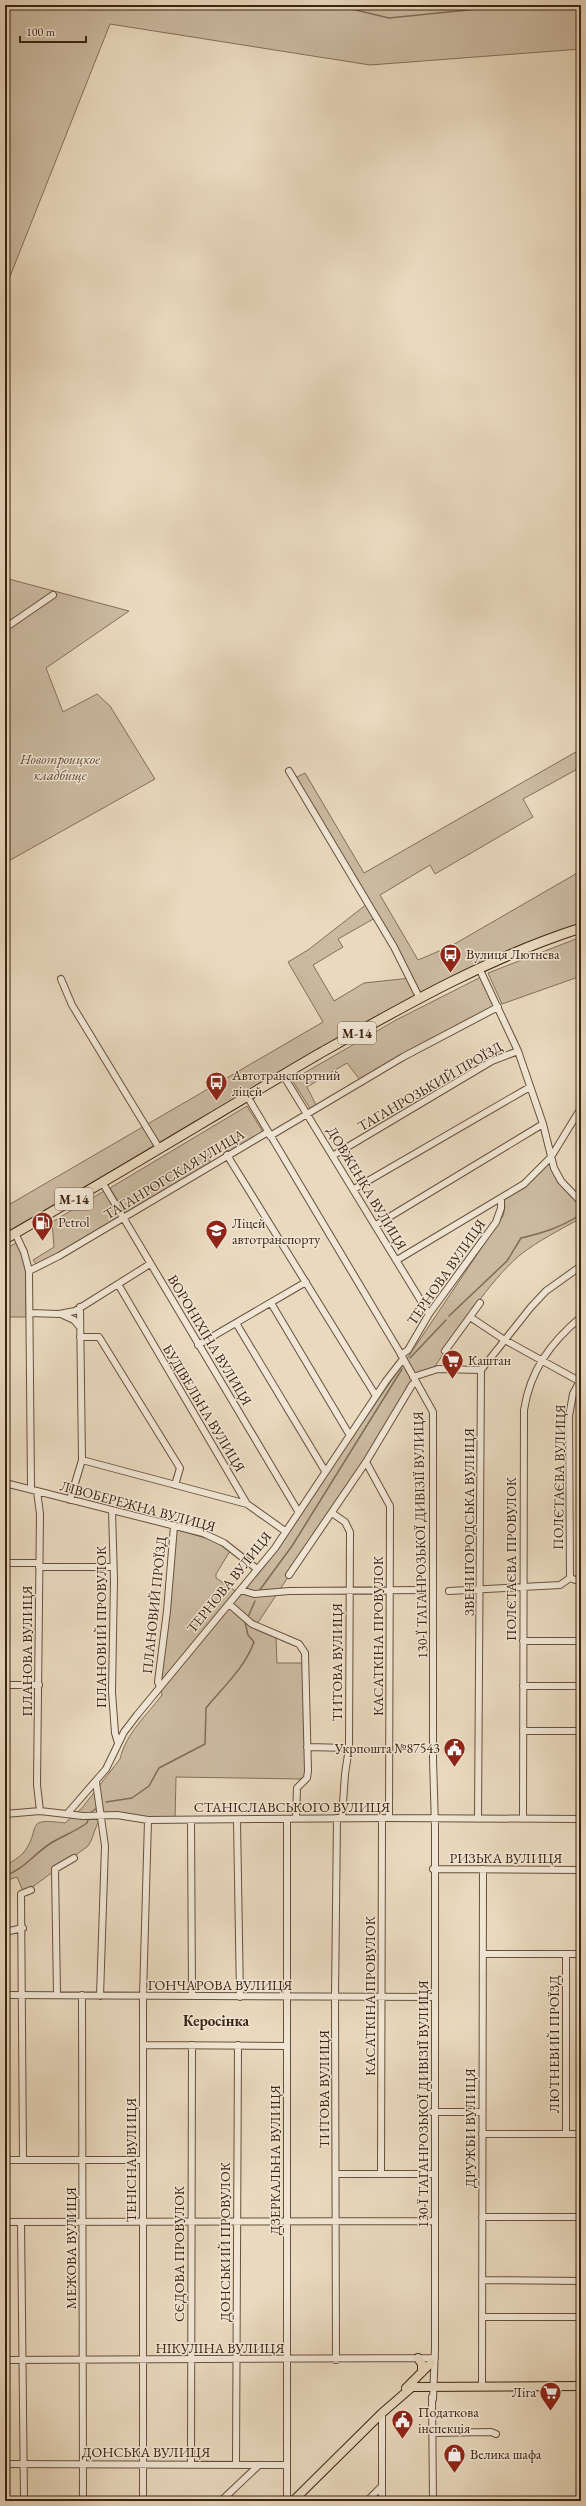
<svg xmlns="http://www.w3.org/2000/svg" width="586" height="2506" viewBox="0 0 586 2506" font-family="'EB Garamond',serif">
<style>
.green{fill:#cbbaa1;stroke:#836f59;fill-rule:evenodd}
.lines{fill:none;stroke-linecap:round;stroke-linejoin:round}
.stream{stroke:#806b55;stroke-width:1.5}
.minor-casing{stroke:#66513c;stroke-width:8}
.major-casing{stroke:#3b2411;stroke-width:10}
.highway-casing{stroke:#3b2411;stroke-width:11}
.minor{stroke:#f1e6d5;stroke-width:6}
.major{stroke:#e9d9be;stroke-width:8}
.highway{stroke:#e9d9be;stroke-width:9}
.labels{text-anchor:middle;stroke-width:3;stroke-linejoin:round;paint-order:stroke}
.shield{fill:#f1e6d5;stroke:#725e4c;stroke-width:1}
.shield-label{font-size:13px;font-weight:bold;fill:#3b2411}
.park-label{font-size:14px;font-style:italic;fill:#5f4a35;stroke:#f1e6d5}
.poi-label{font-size:14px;fill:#3b2411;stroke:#f1e6d5;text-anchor:start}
.street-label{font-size:14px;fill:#3b2411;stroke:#f1e6d5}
.neighbourhood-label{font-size:15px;font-weight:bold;fill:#3b2411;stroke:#f1e6d5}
</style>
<rect width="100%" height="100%" fill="#e9d9be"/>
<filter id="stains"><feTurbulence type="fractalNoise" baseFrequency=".005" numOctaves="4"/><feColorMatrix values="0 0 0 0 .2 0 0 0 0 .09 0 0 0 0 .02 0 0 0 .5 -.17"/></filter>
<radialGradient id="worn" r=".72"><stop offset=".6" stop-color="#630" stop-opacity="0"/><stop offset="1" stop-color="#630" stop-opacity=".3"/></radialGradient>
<path class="green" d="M 5,5 L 581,5 L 581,49 L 370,65 L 110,24 L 5,289 Z
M 5,578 L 129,611 L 46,668 L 63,712 L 97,694 L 110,706 L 155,779 L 5,863 Z
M 581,749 L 581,767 L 523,799 L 533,817 L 435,874 L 430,865 L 380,895 L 418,960 L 451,946 L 579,872 L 581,876 L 581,925 L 480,963 L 390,1009 L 5,1235 L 5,1207 L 323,1022 L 288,962 L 308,950 L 367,904 L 293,779 L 305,773 L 364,873 ZM 375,918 L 411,978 L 364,983 L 334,1001 L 313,965 L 343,947 L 338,939 Z
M 581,937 L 581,976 L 502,1004 L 488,973 Z
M 483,976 L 496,1007 L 360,1080 L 347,1063 L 307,1087 L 317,1107 L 311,1110 L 292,1080 L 396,1020 Z
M 247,1106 L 263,1132 L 230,1151 L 220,1149 L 207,1156 L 211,1163 L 126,1214 L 110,1188 Z
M 552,1158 C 554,1165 556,1176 560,1182 C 570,1198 581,1196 581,1218 C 560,1230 539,1240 520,1255 C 487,1283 460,1329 436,1365 L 429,1371 L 416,1376 L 406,1360 L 503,1216 L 505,1207 L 503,1199 Z
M 104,1191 L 120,1217 L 39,1264 L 36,1264 L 33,1260 L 54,1247 L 52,1222 Z
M 18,1242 L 26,1263 L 26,1317 L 5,1317 L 5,1249 Z
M 404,1362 L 417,1383 L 257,1624 L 276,1637 L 277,1663 L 304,1663 L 305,1776 L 300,1779 L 176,1777 L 175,1820 L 105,1814 C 95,1821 95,1836 88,1846 L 27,1891 L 23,1891 L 17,1877 L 5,1881 L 5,1867 C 11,1862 20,1857 25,1851 C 42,1826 23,1818 65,1823 L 82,1808 L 120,1759 C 126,1733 147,1715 162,1695 L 160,1682 L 175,1529 L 212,1540 L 230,1551 L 216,1574 L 216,1578 L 237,1592 L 246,1589 L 287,1533 Z"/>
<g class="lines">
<path class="stream" d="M 335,5 L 389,18 L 518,5
M 449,1316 L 507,1261 L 521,1238 C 543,1233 562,1227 581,1214
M 410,1358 L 446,1320
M 259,1591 L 292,1546 L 402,1369
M 248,1617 L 255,1601
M 106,1802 L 132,1798 L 149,1786 L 159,1768 L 205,1744 L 206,1708 C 223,1687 244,1669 254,1642 L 248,1635 L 245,1622
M 90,1813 L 97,1808
M 5,1876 C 24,1869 34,1854 51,1843 C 63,1836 76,1831 87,1823 L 88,1820"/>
<defs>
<path id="minor" d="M 5,628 L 53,595
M 289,771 L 394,947 L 419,997
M 479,968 L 518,1051 L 543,1124 L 554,1168 L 561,1181 L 581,1202
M 61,979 L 72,1005 L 159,1148
M 283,1075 L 429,1314
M 247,1096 L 399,1351 L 433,1412 L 433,1759 L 435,1827 L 435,2348 L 433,2399
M 270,1136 L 403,1057 L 498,1007
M 227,1155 L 376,1396
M 334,1155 L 492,1061 L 518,1051
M 102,1182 L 298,1511
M 354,1189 L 530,1087
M 376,1225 L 543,1124
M 15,1233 L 24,1252 L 29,1271 L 31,1488
M 397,1260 L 524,1184 L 551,1157 L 581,1108
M 29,1271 L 59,1256 L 268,1132
M 118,1284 L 247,1504 L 285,1531
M 271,1303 L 349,1434
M 30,1313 L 59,1314 L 75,1311 L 150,1264
M 63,1315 L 74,1320 L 79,1326
M 470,1317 L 503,1339 L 579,1381
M 236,1323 L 325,1471
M 80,1337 L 99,1337 L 180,1468 L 175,1485
M 198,1345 L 306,1282
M 445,1351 L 480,1303
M 401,1355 L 408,1350 L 429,1314 L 496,1222 L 501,1208 L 501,1198
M 413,1377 L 438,1369 L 481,1370
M 82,1460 L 247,1504
M 366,1462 L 390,1506 L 389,1818
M 5,1483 L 203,1533 L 224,1543 L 257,1569
M 37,1491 L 40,1514 L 37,1785 L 40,1811
M 70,1500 L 82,1460 L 80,1307
M 112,1510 L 114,1580 L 112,1692 L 115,1733 L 118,1743
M 332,1513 L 345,1522 L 350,1532 L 349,1748 L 345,1774 L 342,1818
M 5,1563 L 39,1563
M 39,1567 L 113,1567
M 289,1575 L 366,1462 L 412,1385 L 416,1382
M 570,1578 L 569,1416 L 573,1394 L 581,1379
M 570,1578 L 581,1582
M 241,1590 L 254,1594 L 289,1591 L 423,1590
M 449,1591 L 560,1585 L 570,1578
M 229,1604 L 252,1624 L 299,1644 L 305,1653 L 308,1771 L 307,1778 L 297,1788 L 296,1818
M 523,1641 L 581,1641
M 5,1685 L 39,1685
M 523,1686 L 581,1686
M 160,1687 L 158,1682 L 167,1611 L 174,1526
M 523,1731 L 581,1731
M 307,1747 L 349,1748
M 96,1782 L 105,1846 L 100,1996
M 5,1814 L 40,1811 L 83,1816 L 117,1815 L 148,1820 L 389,1818 L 581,1819
M 67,1814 L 106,1769 L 124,1732 L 137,1715 L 275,1548 L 386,1381 L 403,1359
M 287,1819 L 287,2501
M 478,1819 L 481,1370 L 531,1307 L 546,1291 L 581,1266
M 523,1819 L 524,1410 C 530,1371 550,1343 581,1317
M 191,1820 L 192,1996
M 237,1820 L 240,1997
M 433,1869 L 581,1870
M 5,1932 L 23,1928
M 483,1954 L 581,1954
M 57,1994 L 55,1869 L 74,1858
M 5,1995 L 435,1997
M 82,1995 L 83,2501
M 143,2045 L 287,2046
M 432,2112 L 482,2112
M 482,2134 L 581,2134
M 566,2134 L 566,1954
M 5,2160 L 142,2160
M 23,2160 L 21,1894 L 31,1890
M 336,2174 L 435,2174
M 381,2174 L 382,1818
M 482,2217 L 581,2217
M 5,2222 L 435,2221
M 21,2222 L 24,2501
M 482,2280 L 581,2281
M 482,2317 L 581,2317
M 5,2360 L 435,2358
M 336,2360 L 335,1997 L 337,1818
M 482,2386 L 483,1869
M 432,2397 L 433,2501
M 433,2433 L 491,2432 L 496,2434
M 5,2464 L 287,2465
M 191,2464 L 192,2045
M 236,2464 L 238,2045
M 143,2501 L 143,1996 L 148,1820
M 221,2501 L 259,2465
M 367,2501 L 381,2487
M 382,2501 L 382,2413"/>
<path id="major" d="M 418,2358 L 422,2364 L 422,2372
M 406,2388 L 431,2363
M 293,2501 L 382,2413 L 412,2387 L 581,2386"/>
<path id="highway" d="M 5,1239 C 110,1179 213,1116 317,1055 C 402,1007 487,958 581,928"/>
</defs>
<use href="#minor" class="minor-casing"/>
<use href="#major" class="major-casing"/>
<use href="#highway" class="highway-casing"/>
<use href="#minor" class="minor"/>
<use href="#major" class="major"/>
<use href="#highway" class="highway"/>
</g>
<defs>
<symbol id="bus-pin" viewBox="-11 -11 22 30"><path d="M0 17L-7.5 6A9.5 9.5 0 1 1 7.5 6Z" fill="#8f2418" stroke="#f1e6d5"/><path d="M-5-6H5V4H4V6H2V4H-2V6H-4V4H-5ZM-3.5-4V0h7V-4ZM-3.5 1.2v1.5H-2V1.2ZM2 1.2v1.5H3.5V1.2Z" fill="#fff"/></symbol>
<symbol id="fuel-pin" viewBox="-11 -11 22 30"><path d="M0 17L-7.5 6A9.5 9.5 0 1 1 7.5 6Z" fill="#8f2418" stroke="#f1e6d5"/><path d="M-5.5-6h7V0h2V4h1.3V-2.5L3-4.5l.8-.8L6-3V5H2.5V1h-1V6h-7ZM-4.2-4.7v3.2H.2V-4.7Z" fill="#fff"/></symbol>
<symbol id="university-pin" viewBox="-11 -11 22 30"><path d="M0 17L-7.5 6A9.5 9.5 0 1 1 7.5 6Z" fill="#8f2418" stroke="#f1e6d5"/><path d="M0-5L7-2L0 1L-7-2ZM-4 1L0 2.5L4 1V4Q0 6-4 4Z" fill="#fff"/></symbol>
<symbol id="supermarket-pin" viewBox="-11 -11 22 30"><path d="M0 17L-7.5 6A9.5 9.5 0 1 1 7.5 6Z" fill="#8f2418" stroke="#f1e6d5"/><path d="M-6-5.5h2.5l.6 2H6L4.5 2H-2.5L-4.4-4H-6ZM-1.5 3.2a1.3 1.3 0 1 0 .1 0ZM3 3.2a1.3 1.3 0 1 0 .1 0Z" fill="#fff"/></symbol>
<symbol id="civic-pin" viewBox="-11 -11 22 30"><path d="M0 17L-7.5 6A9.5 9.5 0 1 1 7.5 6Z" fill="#8f2418" stroke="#f1e6d5"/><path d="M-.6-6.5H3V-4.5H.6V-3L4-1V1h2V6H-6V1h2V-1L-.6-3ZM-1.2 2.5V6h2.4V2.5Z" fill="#fff"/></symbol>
<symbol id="shop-pin" viewBox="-11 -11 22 30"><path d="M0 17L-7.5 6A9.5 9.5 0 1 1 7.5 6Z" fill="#8f2418" stroke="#f1e6d5"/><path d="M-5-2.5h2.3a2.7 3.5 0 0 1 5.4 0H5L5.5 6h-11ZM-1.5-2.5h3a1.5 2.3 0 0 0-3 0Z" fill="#fff"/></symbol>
</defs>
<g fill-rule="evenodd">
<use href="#bus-pin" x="438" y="942" width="25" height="34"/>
<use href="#bus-pin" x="204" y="1070" width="25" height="34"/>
<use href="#fuel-pin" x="30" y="1210" width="25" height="34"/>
<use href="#university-pin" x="204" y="1218" width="25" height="34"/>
<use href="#supermarket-pin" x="440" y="1348" width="25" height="34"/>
<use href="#civic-pin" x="442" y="1736" width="25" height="34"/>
<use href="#supermarket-pin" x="538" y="2380" width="25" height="34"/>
<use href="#civic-pin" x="390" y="2408" width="25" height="34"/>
<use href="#shop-pin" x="442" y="2442" width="25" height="34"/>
</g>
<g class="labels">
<g class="shield">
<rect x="338" y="1022" width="38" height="22" rx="3"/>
<rect x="55" y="1188" width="38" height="22" rx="3"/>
</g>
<g class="shield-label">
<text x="357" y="1038">М-14</text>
<text x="74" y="1204">М-14</text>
</g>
<g class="park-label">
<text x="60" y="764">Новотроицкое<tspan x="60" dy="16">кладбище</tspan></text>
</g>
<g class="poi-label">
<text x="466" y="959">Вулиця Лютнева</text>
<text x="232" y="1080">Автотранспортний<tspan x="232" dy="16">ліцей</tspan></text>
<text x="58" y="1227">Petrol</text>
<text x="232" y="1228">Ліцей<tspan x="232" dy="16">автотранспорту</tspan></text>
<text x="468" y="1365">Каштан</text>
<text x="440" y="1753" text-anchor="end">Укрпошта №87543</text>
<text x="536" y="2397" text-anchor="end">Ліга</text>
<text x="418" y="2417">Податкова<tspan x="418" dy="16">інспекція</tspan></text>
<text x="470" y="2459">Велика шафа</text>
</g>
<g class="street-label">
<text transform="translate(430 1086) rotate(-30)" y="5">ТАГАНРОЗЬКИЙ ПРОЇЗД</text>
<text transform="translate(174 1174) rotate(-31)" y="5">ТАГАНРОГСКАЯ УЛИЦА</text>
<text transform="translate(367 1188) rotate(59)" y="5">ДОВЖЕНКА ВУЛИЦЯ</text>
<text transform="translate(446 1272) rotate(-55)" y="5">ТЕРНОВА ВУЛИЦЯ</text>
<text transform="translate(210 1340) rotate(59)" y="5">ВОРОНІХІНА ВУЛИЦЯ</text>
<text transform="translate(204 1408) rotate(59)" y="5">БУДІВЕЛЬНА ВУЛИЦЯ</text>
<text transform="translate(559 1477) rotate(-89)" y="5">ПОЛЄТАЄВА ВУЛИЦЯ</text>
<text transform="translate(138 1506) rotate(15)" y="5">ЛІВОБЕРЕЖНА ВУЛИЦЯ</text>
<text transform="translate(469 1522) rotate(-90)" y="5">ЗВЕНИГОРОДСЬКА ВУЛИЦЯ</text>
<text transform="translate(420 1535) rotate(-91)" y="5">130-Ї ТАГАНРОЗЬКОЇ ДИВІЗІЇ ВУЛИЦЯ</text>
<text transform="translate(511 1559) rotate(-90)" y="5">ПОЛЄТАЄВА ПРОВУЛОК</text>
<text transform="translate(229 1582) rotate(-51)" y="5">ТЕРНОВА ВУЛИЦЯ</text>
<text transform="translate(154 1605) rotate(-84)" y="5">ПЛАНОВИЙ ПРОЇЗД</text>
<text transform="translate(101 1627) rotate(-90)" y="5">ПЛАНОВИЙ ПРОВУЛОК</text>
<text transform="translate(378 1636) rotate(-90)" y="5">КАСАТКІНА ПРОВУЛОК</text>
<text transform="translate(27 1651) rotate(-90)" y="5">ПЛАНОВА ВУЛИЦЯ</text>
<text transform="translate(337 1662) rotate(-90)" y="5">ТИТОВА ВУЛИЦЯ</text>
<text x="292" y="1812">СТАНІСЛАВСЬКОГО ВУЛИЦЯ</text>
<text x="506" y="1863">РИЗЬКА ВУЛИЦЯ</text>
<text x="220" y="1990">ГОНЧАРОВА ВУЛИЦЯ</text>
<text transform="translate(370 1996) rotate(-90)" y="5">КАСАТКІНА ПРОВУЛОК</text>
<text transform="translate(554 2044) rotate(-90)" y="5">ЛЮТНЕВИЙ ПРОЇЗД</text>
<text transform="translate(324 2089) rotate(-90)" y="5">ТИТОВА ВУЛИЦЯ</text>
<text transform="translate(423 2104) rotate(-90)" y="5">130-Ї ТАГАНРОЗЬКОЇ ДИВІЗІЇ ВУЛИЦЯ</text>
<text transform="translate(470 2128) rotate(-90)" y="5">ДРУЖБИ ВУЛИЦЯ</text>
<text transform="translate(131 2160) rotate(-90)" y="5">ТЕНІСНА ВУЛИЦЯ</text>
<text transform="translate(275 2160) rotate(-90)" y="5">ДЗЕРКАЛЬНА ВУЛИЦЯ</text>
<text transform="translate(225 2242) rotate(-90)" y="5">ДОНСЬКИЙ ПРОВУЛОК</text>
<text transform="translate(71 2248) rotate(-90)" y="5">МЕЖОВА ВУЛИЦЯ</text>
<text transform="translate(179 2254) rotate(-90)" y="5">СЄДОВА ПРОВУЛОК</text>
<text x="220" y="2353">НІКУЛІНА ВУЛИЦЯ</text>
<text x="146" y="2457">ДОНСЬКА ВУЛИЦЯ</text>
</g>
<g class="neighbourhood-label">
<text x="216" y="2026">Керосінка</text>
</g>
</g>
<rect width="586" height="2506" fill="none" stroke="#e9d9be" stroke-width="20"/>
<rect x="6" y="6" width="574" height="2494" fill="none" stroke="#3b2411" stroke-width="2"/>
<rect x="10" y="10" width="566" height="2486" fill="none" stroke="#3b2411"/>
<path d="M20 36v6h66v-6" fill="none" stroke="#3b2411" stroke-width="2"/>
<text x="26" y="36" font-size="12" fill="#3b2411" stroke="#f1e6d5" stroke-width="3" paint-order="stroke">100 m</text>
<rect width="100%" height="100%" filter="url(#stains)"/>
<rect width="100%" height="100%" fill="url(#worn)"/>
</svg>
